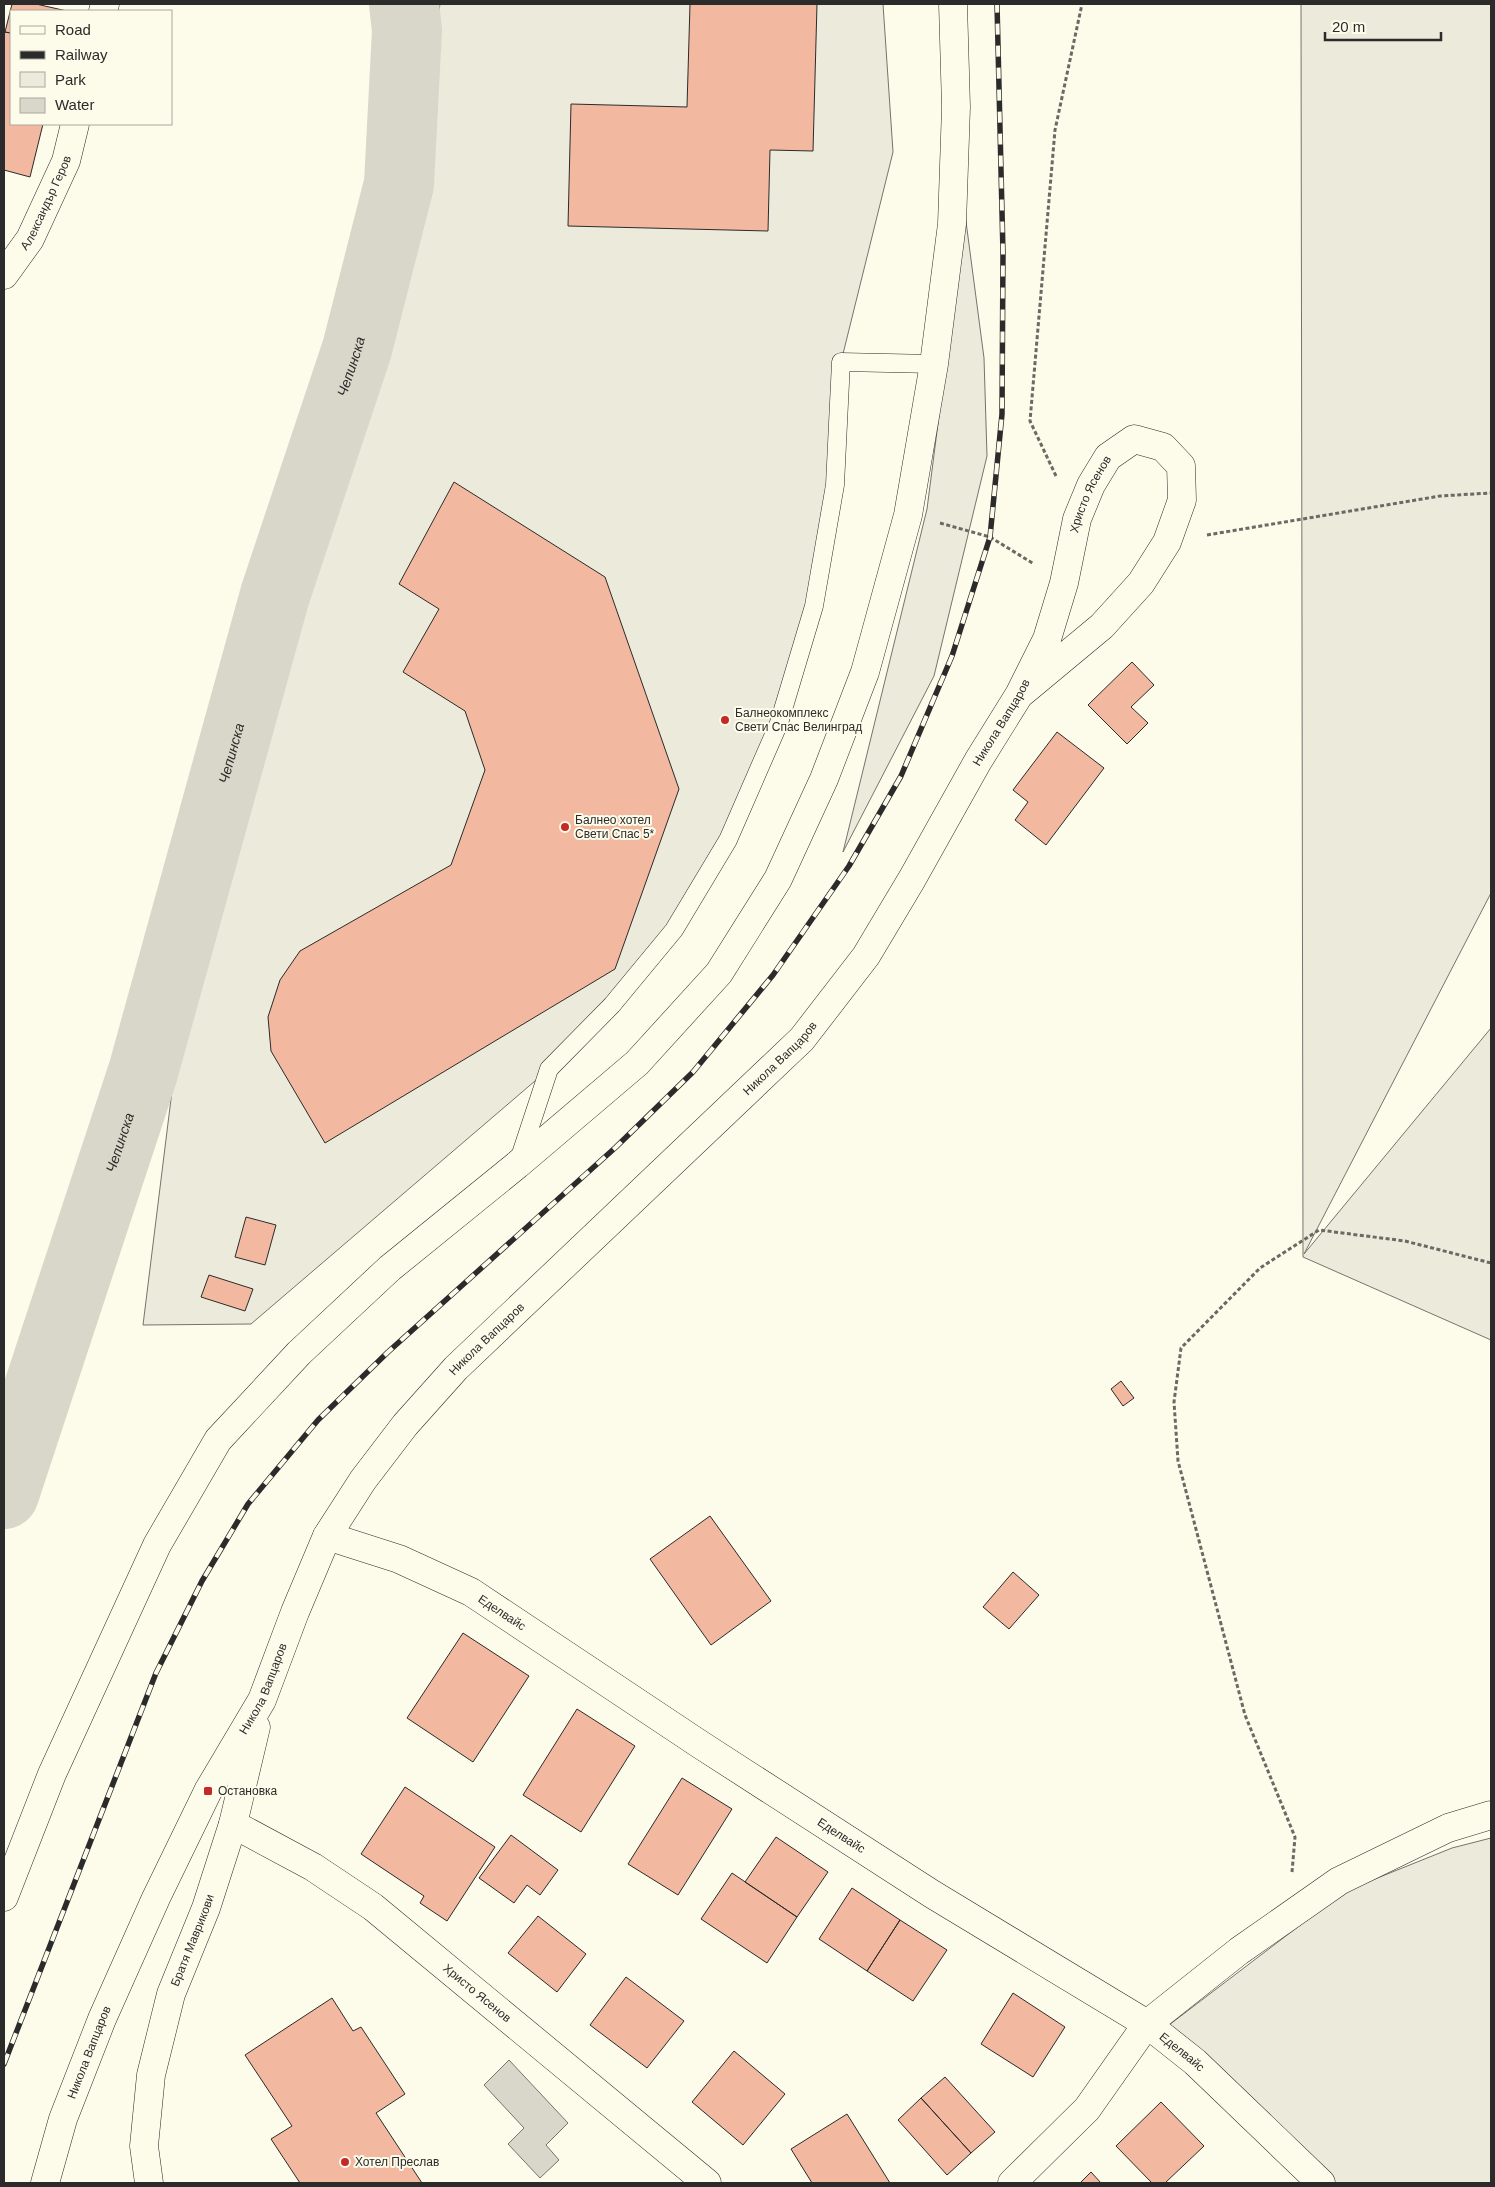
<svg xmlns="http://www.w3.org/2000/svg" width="1495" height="2187" viewBox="0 0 1495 2187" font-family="Helvetica,sans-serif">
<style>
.green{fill:#ecebdb;stroke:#74746e}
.parking{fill:#eceadb;stroke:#74746e}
.water{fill:#d8d7c9;stroke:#74746e}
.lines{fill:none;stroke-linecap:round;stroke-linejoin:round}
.river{stroke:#d8d7c9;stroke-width:70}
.building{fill:#f2b8a0;stroke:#2b2b2b}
.service-casing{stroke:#2b2b2b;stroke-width:19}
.minor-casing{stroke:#2b2b2b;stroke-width:29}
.tertiary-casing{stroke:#2b2b2b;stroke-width:29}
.path{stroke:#6a6964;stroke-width:3;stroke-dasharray:4 2.5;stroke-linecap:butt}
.service{stroke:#fdfbea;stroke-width:18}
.minor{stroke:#fdfbea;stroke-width:28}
.tertiary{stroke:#fdfbea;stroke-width:28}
.rail-casing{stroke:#2b2b2b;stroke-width:5.5}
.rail{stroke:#fdfbea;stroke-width:4;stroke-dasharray:11;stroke-linecap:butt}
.poi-dot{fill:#c62828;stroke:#fdfbea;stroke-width:2}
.labels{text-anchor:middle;stroke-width:4;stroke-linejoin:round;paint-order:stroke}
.street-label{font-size:12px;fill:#2b2b2b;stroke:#fdfbea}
.poi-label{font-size:12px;fill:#2b2b2b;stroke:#fdfbea;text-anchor:start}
.water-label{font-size:14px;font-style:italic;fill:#2b2b2b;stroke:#fdfbea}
</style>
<rect width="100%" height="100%" fill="#fdfbea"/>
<path class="green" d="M 440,4 L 883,4 L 893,152 L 841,362 L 835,485 L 779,723 L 674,930 L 549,1069 L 251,1324 L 143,1325 L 185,986 L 317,502 L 370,354 L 411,178 Z
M 1301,4 L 1491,4 L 1491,893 L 1304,1254 L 1491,1028 L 1491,1340 L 1303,1257 Z
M 1491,1838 L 1491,2183 L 1336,2183 L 1169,2025 L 1345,1891 L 1452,1848 Z"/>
<path class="parking" d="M 965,214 L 984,358 L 987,456 L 934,676 L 843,852 L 927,509 Z"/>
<path class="water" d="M 509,2060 L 568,2123 L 546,2145 L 559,2160 L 540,2178 L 508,2144 L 524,2128 L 484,2085 Z"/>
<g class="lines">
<path class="river" id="s1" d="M 4,1494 L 143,1072 L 275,595 L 357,349 L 399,184 L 407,30 L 404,4"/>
</g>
<path class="building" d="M 12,4 L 36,4 L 67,11 L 11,11 L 11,33 L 5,32 Z
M 690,4 L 817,4 L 813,151 L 770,150 L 768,231 L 568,226 L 571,104 L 687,107 Z
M 4,32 L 11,33 L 11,124 L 43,124 L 30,177 L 4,170 Z
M 454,482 L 605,577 L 679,789 L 615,969 L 325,1143 L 271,1051 L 268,1017 L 280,980 L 300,951 L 451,865 L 485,770 L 465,711 L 403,672 L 439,609 L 399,584 Z
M 1132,662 L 1154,685 L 1131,707 L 1148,723 L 1127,744 L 1088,705 Z
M 1057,732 L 1104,768 L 1046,845 L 1015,820 L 1028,802 L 1013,790 Z
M 246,1217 L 276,1225 L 265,1265 L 235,1257 Z
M 209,1275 L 253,1289 L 245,1311 L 201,1297 Z
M 1121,1381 L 1134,1398 L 1123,1406 L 1111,1389 Z
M 710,1516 L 771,1601 L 711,1645 L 650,1559 Z
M 1013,1572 L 1039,1595 L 1009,1629 L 983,1607 Z
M 463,1633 L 529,1676 L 473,1762 L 407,1718 Z
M 577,1709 L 635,1746 L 581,1832 L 523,1795 Z
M 682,1778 L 732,1809 L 678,1895 L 628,1864 Z
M 405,1787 L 495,1847 L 447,1921 L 420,1903 L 424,1896 L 361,1854 Z
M 511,1835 L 558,1870 L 540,1895 L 527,1885 L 514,1903 L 479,1878 Z
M 776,1837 L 828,1872 L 797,1917 L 745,1882 Z
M 732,1873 L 797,1917 L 767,1963 L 701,1919 Z
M 852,1888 L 900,1920 L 867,1971 L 819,1939 Z
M 538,1916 L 586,1954 L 557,1992 L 508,1953 Z
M 900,1920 L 947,1950 L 913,2001 L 867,1971 Z
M 626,1977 L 684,2021 L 647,2068 L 590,2025 Z
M 1013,1993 L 1065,2027 L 1033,2077 L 981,2044 Z
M 332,1998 L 353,2031 L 361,2027 L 405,2094 L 376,2113 L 422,2183 L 300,2183 L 271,2139 L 292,2126 L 245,2055 Z
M 734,2051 L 785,2094 L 743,2145 L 692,2102 Z
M 945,2077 L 995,2132 L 971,2153 L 921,2098 Z
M 921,2098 L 971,2153 L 947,2175 L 898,2120 Z
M 1161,2102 L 1204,2146 L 1165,2183 L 1152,2183 L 1116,2146 Z
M 847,2114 L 890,2183 L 812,2183 L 791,2149 Z
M 1091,2172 L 1101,2183 L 1080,2183 Z"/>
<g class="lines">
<defs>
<path id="service" d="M 518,1163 L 549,1069 L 612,1005 L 674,930 L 728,840 L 779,723 L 814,606 L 835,485 L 841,362 L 934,364"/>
<g id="minor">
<path d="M 103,11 L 105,4"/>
<path id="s2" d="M 4,275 L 30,239 L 66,161 L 75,124"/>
<path id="s3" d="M 327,1536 L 399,1559 L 471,1592 L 701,1745 L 932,1894 L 1147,2024 L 1195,2062 L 1321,2183"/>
<path id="s4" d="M 233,1824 L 313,1867 L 373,1907 L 707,2183"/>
<path id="s5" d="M 45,2183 L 63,2119 L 102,2019 L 156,1898 L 208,1791 L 262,1700 L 295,1612 L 327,1536 L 363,1480 L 405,1425 L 456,1368 L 802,1039 L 866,956 L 912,879 L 978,761 L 1019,695 L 1047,639 L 1064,583 L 1077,519 L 1091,485 L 1108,457 L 1134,439 L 1163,447 L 1181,466 L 1182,500 L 1167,542 L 1141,583 L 1102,626 L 1019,695"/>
<path id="s6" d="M 149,2183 L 144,2146 L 151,2075 L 171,1994 L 206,1908 L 233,1824 L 256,1727"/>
<path d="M 1012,2183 L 1087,2109 L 1147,2024 L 1239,1951 L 1339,1881 L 1448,1828 L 1491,1815"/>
</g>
<path id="tertiary" d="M 4,1897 L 52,1774 L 157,1545 L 218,1440 L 299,1353 L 390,1268 L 517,1165 L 637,1063 L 719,973 L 778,879 L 824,779 L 865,672 L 908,515 L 934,364 L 952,224 L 956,107 L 953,4"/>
</defs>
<use href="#service" class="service-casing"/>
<use href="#minor" class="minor-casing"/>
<use href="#tertiary" class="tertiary-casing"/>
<path class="path" d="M 1056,476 L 1030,421 L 1055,130 L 1082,4
M 940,523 L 990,537 L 1034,564
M 1207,535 L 1440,496 L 1491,493
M 1292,1872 L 1295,1837 L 1245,1715 L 1178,1461 L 1174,1402 L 1181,1348 L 1260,1268 L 1319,1230 L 1405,1241 L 1491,1263"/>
<use href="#service" class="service"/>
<use href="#minor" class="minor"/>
<use href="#tertiary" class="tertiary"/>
<defs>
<path id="rail" d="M 4,2064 L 156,1673 L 202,1581 L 248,1504 L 318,1420 L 388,1352 L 616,1147 L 693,1072 L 773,975 L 849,866 L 901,776 L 952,656 L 990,537 L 1002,414 L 1003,253 L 997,4"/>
</defs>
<use href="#rail" class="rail-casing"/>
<use href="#rail" class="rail"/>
</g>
<g class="poi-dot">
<circle cx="725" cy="720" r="5"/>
<circle cx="565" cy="827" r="5"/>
<rect x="203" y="1786" width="10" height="10" rx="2.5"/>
<circle cx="345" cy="2162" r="5"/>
</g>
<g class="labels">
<g class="street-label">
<text dy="4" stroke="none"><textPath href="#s2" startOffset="84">Александър Геров</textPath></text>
<text dy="4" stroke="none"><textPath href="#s5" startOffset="2019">Христо Ясенов</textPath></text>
<text dy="4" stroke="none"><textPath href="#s5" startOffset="1772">Никола Вапцаров</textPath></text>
<text dy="4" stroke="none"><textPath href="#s5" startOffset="1368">Никола Вапцаров</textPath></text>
<text dy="4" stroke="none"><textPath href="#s5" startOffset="962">Никола Вапцаров</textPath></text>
<text dy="4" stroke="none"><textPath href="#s3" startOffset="192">Еделвайс</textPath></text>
<text dy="4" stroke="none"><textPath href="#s5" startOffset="542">Никола Вапцаров</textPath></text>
<text dy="4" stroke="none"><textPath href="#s3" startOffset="598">Еделвайс</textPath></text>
<text dy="4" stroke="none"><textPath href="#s6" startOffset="250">Братя Маврикови</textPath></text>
<text dy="4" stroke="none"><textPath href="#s4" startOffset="298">Христо Ясенов</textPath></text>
<text dy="4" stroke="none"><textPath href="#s3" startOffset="1002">Еделвайс</textPath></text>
<text dy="4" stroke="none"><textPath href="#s5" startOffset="138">Никола Вапцаров</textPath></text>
</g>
<g class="poi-label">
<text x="735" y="717">Балнеокомплекс<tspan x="735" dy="14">Свети Спас Велинград</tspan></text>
<text x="575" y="824">Балнео хотел<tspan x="575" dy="14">Свети Спас 5*</tspan></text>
<text x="218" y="1795">Остановка</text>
<text x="355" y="2166">Хотел Преслав</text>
</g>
<g class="water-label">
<text dy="5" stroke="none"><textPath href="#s1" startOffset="1180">Чепинска</textPath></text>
<text dy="5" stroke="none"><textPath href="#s1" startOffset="775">Чепинска</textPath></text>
<text dy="5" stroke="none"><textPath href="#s1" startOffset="370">Чепинска</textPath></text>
</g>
</g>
<rect width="1495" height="2187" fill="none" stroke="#2b2b2b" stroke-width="10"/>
<rect x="10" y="10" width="162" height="115" fill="#fdfbea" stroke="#a9a89e"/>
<rect x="20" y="26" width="25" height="8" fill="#fdfbea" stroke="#a9a89e"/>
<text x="55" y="35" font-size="15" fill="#2b2b2b">Road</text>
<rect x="20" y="51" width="25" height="8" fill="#2b2b2b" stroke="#a9a89e"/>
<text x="55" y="60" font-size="15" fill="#2b2b2b">Railway</text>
<rect x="20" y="72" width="25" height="15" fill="#ecebdb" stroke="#a9a89e"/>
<text x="55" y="85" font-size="15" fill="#2b2b2b">Park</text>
<rect x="20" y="98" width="25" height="15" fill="#d8d7c9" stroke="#a9a89e"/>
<text x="55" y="110" font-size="15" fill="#2b2b2b">Water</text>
<path d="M1325 32v8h116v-8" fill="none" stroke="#2b2b2b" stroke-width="2.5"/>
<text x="1332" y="32" font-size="15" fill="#2b2b2b" stroke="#fdfbea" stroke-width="4" paint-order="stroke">20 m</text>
</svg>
